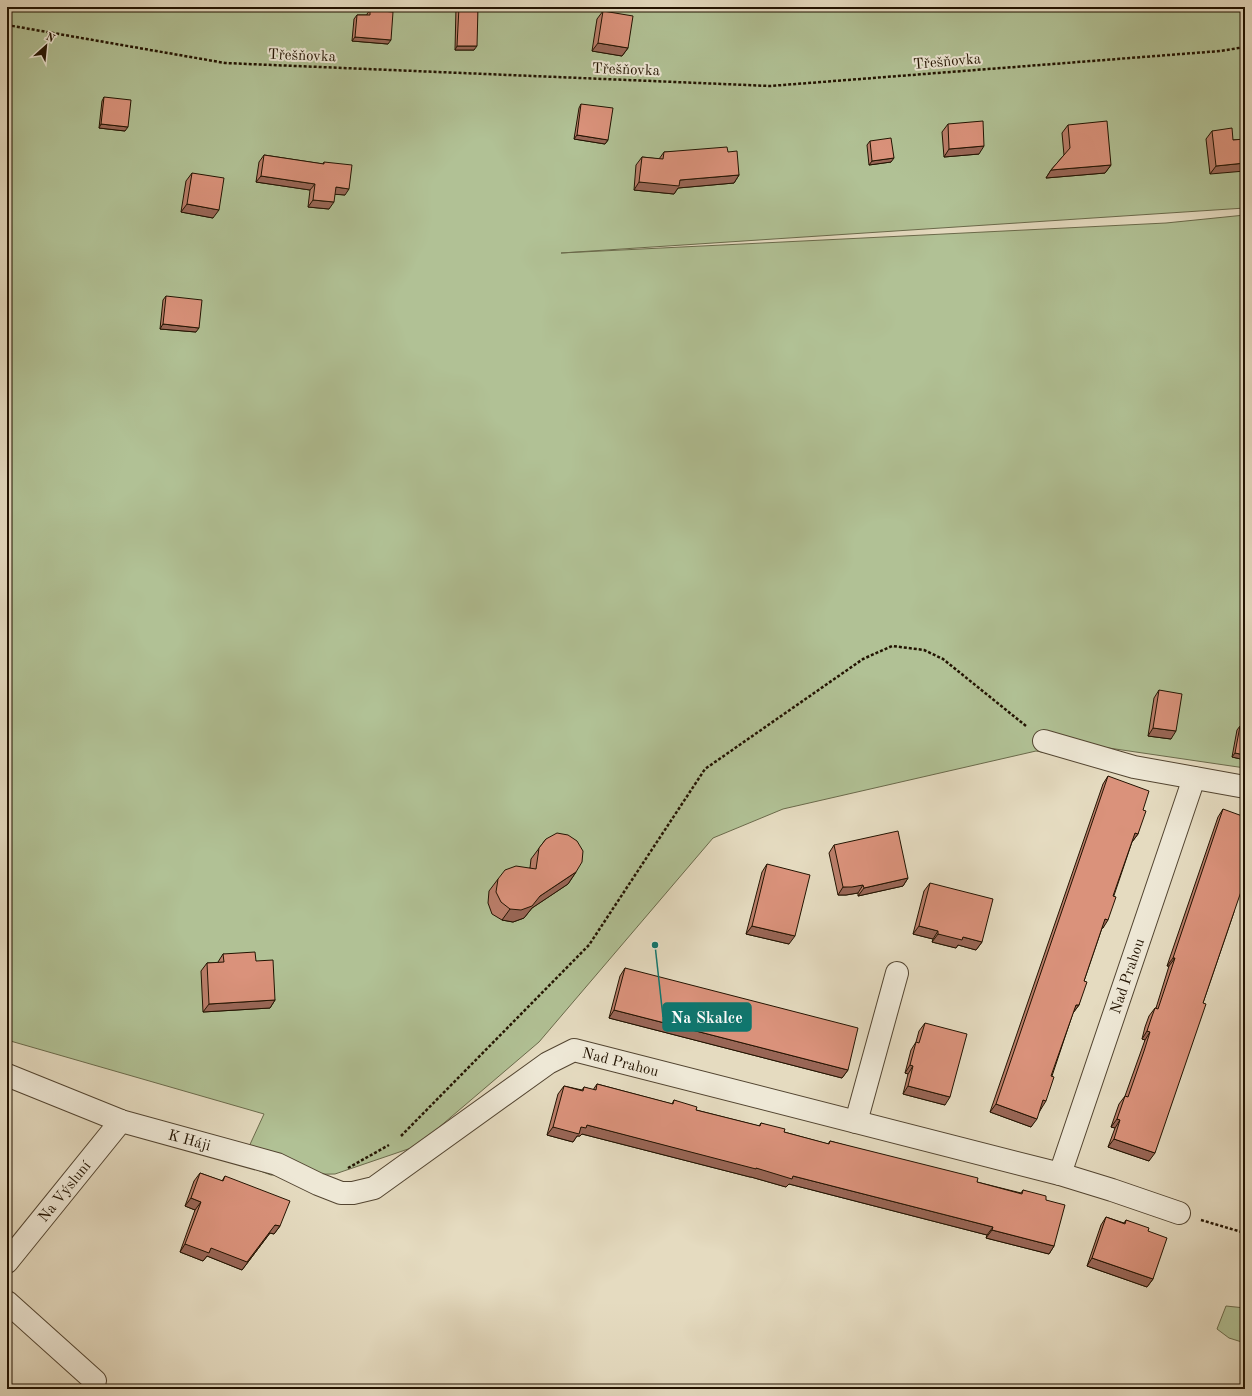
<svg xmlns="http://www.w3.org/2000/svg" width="1252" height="1396" viewBox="0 0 1252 1396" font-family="'Old Standard TT',serif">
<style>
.green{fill:#b1c195;stroke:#6a6a4b}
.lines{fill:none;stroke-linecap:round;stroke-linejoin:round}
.minor-casing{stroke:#534531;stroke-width:24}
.path{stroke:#221301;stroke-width:2.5;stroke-dasharray:3 2;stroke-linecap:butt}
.minor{stroke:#eee8d6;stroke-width:22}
.wall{fill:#bb7e6a;stroke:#221301}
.shaded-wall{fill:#996656;stroke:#221301}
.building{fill:#da927b;stroke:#221301}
.labels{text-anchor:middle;stroke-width:4;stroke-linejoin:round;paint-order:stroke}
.street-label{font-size:15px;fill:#221301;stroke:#eee8d6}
.leader{fill:none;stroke:#0f766e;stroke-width:1.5}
.callout-dot{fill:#0f766e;stroke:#eee8d6;stroke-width:1.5}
.callout{fill:#0f766e;stroke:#0f766e;stroke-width:1.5}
.callout-label{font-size:16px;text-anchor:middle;font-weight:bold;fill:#fff}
</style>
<rect width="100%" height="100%" fill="#e5dbc0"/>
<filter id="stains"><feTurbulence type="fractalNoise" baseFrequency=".005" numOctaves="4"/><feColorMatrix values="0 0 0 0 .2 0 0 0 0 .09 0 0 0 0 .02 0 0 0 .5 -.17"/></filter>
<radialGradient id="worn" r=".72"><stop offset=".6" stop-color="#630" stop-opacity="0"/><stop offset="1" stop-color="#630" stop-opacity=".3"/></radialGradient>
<path class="green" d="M 7,7 L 1245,7 L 1245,208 L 561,253 L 1166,223 L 1245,215 L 1245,768 L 1095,746 L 1091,761 L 1036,751 L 783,809 L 713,838 L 539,1042 L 417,1146 L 335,1174 L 271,1175 L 241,1164 L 264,1114 L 7,1040 Z
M 1226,1306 L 1245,1308 L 1245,1343 L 1229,1338 L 1217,1329 Z"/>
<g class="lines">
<defs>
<g id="minor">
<path d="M 1044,741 L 1134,767 L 1245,787"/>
<path id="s1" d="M 7,1075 L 121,1121 L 277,1164 L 318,1184 L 341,1193 L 353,1193 L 374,1188 L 548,1063 L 574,1050 L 1060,1174 L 1112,1190 L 1179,1213"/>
<path d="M 856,1122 L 897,973"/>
<path id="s2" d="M 1060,1174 L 1194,778"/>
<path id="s3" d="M 7,1262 L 121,1121"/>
<path d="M 7,1302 L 95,1381"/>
</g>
</defs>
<use href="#minor" class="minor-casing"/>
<path class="path" d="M 7,25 L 225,63 L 770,86 L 1220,51 L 1245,47
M 401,1136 L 589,945 L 705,769 L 863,659 L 892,646 L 924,650 L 943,659 L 1026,726
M 348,1168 L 389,1145
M 1201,1220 L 1245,1233
M 1245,1256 L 1242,1264 L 1245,1276"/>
<use href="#minor" class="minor"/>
</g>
<path class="wall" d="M 456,7 L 478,7 L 474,50 L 455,50 Z
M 370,10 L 388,44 L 352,41 L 354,19 L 357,15 L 367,15 L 367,14 Z
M 603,11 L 628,48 L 622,56 L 592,51 L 597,19 Z
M 104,97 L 125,131 L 99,128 L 102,101 Z
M 581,104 L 608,140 L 605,144 L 574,139 L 579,108 Z
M 948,124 L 979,154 L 944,157 L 942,132 Z
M 1068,125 L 1111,165 L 1105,173 L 1046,178 L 1051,170 L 1064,155 L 1062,133 Z
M 1212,131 L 1233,140 L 1245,139 L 1210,174 L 1206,139 Z
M 870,141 L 891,162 L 869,165 L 867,145 Z
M 664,152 L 728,152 L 739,175 L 734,183 L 678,188 L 674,194 L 634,190 L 636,165 L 642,157 L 659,159 Z
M 264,155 L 323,164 L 324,162 L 345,195 L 335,194 L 329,209 L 308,207 L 310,190 L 256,182 L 259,162 Z
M 192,173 L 213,218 L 181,212 L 186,181 Z
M 166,296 L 196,332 L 160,329 L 163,300 Z
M 1159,690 L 1171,739 L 1148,736 L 1154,698 Z
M 1240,726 L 1245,760 L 1232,757 L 1237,730 Z
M 1108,776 L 1143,810 L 1138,834 L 1132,842 L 1103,928 L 1102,928 L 1084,981 L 1079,1005 L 1073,1013 L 1041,1109 L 1031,1127 L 990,1112 L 1103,784 Z
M 1223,809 L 1234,912 L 1149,1161 L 1108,1147 L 1115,1128 L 1111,1127 L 1119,1104 L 1125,1096 L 1145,1040 L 1142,1039 L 1145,1027 L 1149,1016 L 1155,1008 L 1156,1008 L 1169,966 L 1167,966 L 1218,817 Z
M 546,839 L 576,872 L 568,884 L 532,908 L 524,918 L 513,922 L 502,920 L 492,914 L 488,903 L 489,891 L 498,879 L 530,868 L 531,859 Z
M 834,845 L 908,878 L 903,886 L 858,896 L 858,893 L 846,895 L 838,895 L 829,853 Z
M 767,864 L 789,944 L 746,934 L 762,872 Z
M 930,883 L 982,942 L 976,950 L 958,945 L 956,948 L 932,942 L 933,939 L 913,934 L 924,891 Z
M 223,954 L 256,961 L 275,1000 L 270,1008 L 203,1012 L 201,971 L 207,963 L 218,963 L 218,962 Z
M 625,968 L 848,1070 L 842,1078 L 609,1018 L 620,976 Z
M 925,1023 L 945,1105 L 903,1094 L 908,1074 L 905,1073 L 911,1050 L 916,1042 L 919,1031 Z
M 597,1084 L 672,1104 L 674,1100 L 696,1110 L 759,1126 L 761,1123 L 784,1132 L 828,1144 L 830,1141 L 977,1182 L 1021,1193 L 1023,1190 L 1046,1200 L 1054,1246 L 1049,1254 L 986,1238 L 987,1235 L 789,1184 L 786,1187 L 751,1177 L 750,1177 L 582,1134 L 580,1136 L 577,1136 L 573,1142 L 547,1135 L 558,1094 L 564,1086 L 582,1090 L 584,1087 L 593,1090 Z
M 200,1173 L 222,1181 L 225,1176 L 280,1226 L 274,1234 L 270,1233 L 242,1270 L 207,1256 L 203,1261 L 180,1252 L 195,1210 L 185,1206 L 194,1181 Z
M 1106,1217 L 1124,1223 L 1126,1220 L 1148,1231 L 1153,1279 L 1147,1287 L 1087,1266 L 1101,1225 Z"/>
<path class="shaded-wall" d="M 355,37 L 391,40 L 388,44 L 352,41 Z
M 598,43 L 628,48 L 622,56 L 592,51 Z
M 457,46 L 477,46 L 474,50 L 455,50 Z
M 101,124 L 128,127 L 125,131 L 99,128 Z
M 577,135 L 608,140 L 605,144 L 574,139 Z
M 984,146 L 979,154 L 944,157 L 949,149 Z
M 894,158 L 891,162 L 869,165 L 872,161 Z
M 1245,163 L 1245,171 L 1210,174 L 1216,166 Z
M 1111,165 L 1105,173 L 1046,178 L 1051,170 Z
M 739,175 L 734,183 L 678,188 L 674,194 L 634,190 L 639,182 L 680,180 Z
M 261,176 L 315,184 L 310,190 L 256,182 Z
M 336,187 L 349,189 L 345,195 L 331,194 Z
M 313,200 L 334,202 L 329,209 L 308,207 Z
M 187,204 L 219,210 L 213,218 L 181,212 Z
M 163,324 L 199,328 L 196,332 L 160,329 Z
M 1153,728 L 1176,731 L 1171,739 L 1148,736 Z
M 1235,753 L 1245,755 L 1245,760 L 1232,757 Z
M 1135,833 L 1138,834 L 1132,842 L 1129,841 Z
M 576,872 L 568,884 L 532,908 L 524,918 L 513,922 L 502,920 L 510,909 L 540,896 Z
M 908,878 L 903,886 L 858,896 L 864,888 Z
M 863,885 L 858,893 L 846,895 L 838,895 L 843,887 Z
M 1105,919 L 1108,920 L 1103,928 L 1100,927 Z
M 752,926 L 795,936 L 789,944 L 746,934 Z
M 919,926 L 938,931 L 933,939 L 913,934 Z
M 938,934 L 963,937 L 982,942 L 976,950 L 958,945 L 956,948 L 932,942 Z
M 1173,958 L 1175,958 L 1169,966 L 1167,966 Z
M 275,1000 L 270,1008 L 203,1012 L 209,1004 Z
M 1076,1005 L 1079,1005 L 1073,1013 L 1070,1013 Z
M 614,1010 L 848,1070 L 842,1078 L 609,1018 Z
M 1147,1031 L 1150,1032 L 1145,1040 L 1142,1039 Z
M 910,1065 L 913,1066 L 908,1074 L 905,1073 Z
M 908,1086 L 950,1097 L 945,1105 L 903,1094 Z
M 1043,1100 L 1046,1101 L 1041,1109 L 1038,1108 Z
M 996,1104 L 1037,1119 L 1031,1127 L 990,1112 Z
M 1117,1119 L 1120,1120 L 1115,1128 L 1111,1127 Z
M 587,1125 L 756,1168 L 793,1176 L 993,1227 L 987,1235 L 789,1184 L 786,1187 L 751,1177 L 750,1177 L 582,1134 L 580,1136 L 577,1136 L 573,1142 L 547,1135 L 553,1127 L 581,1127 Z
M 1114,1139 L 1155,1153 L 1149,1161 L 1108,1147 Z
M 191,1198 L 201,1202 L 195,1210 L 185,1206 Z
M 275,1225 L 280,1226 L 274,1234 L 270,1233 L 242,1270 L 207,1256 L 203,1261 L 180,1252 L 185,1244 L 211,1248 Z
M 992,1230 L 1054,1246 L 1049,1254 L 986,1238 Z
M 1092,1258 L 1153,1279 L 1147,1287 L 1087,1266 Z"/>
<path class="building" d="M 459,7 L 478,7 L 477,46 L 457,46 Z
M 370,10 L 393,12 L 391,40 L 355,37 L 357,15 L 370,15 Z
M 603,11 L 633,16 L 628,48 L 598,43 Z
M 104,97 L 131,100 L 128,127 L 101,124 Z
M 581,104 L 613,108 L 608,140 L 577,135 Z
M 983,121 L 984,146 L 949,149 L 948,124 Z
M 1107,121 L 1111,165 L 1051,170 L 1070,148 L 1068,125 Z
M 1232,128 L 1233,140 L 1245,139 L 1245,163 L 1216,166 L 1212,131 Z
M 891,138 L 894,158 L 872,161 L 870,141 Z
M 727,147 L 728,152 L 737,151 L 739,175 L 680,180 L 679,186 L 639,182 L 642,157 L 663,159 L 664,152 Z
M 264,155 L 324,164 L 324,162 L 352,165 L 349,189 L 336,187 L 334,202 L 313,200 L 315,184 L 261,176 Z
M 192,173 L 224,178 L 219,210 L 187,204 Z
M 166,296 L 202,300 L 199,328 L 163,324 Z
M 1159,690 L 1182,694 L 1176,731 L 1153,728 Z
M 1240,726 L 1245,727 L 1245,755 L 1235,753 Z
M 1108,776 L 1149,791 L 1143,810 L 1146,811 L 1138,834 L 1135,833 L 1113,896 L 1116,897 L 1108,920 L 1105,919 L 1084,981 L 1087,982 L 1079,1005 L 1076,1005 L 1051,1076 L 1054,1077 L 1046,1101 L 1043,1100 L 1037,1119 L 996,1104 Z
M 1223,809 L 1245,817 L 1245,880 L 1234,912 L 1203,1003 L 1206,1004 L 1155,1153 L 1114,1139 L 1120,1120 L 1117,1119 L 1125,1096 L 1128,1097 L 1144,1051 L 1150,1032 L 1147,1031 L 1151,1019 L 1155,1008 L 1158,1009 L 1175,958 L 1173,958 Z
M 898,831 L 908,878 L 864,888 L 863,885 L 852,887 L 843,887 L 834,845 Z
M 557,833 L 568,835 L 577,841 L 583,851 L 582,862 L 576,872 L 540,896 L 532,906 L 521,910 L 510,909 L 501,902 L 496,892 L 498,879 L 505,870 L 516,866 L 536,869 L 539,848 L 546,839 Z
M 767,864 L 810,875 L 795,936 L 752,926 Z
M 930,883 L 993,899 L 982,942 L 963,937 L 962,940 L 938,934 L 938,931 L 919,926 Z
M 255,952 L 256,961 L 273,960 L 275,1000 L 209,1004 L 207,963 L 224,962 L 223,954 Z
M 625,968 L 858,1028 L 848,1070 L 614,1010 Z
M 925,1023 L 967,1034 L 950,1097 L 908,1086 L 913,1066 L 910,1065 L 916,1042 L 919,1043 Z
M 597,1084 L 673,1104 L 674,1100 L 697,1107 L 696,1110 L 760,1126 L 761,1123 L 785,1129 L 784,1132 L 829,1144 L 830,1141 L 978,1178 L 977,1182 L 1022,1194 L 1023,1190 L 1046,1196 L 1046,1200 L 1065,1205 L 1054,1246 L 992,1230 L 993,1227 L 793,1176 L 792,1179 L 756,1168 L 756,1169 L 587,1125 L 586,1128 L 581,1127 L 579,1134 L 553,1127 L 564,1086 L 583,1091 L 584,1087 L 596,1090 Z
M 200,1173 L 223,1181 L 225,1176 L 290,1201 L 280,1226 L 275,1225 L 247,1262 L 211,1248 L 209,1253 L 185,1244 L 201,1202 L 191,1198 Z
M 1106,1217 L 1125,1224 L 1126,1220 L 1149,1228 L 1148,1231 L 1167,1238 L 1153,1279 L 1092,1258 Z"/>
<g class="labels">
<g class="street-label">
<text transform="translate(302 55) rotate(2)" y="5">Třešňovka</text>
<text transform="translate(947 61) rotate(-5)" y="5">Třešňovka</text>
<text transform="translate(626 69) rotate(2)" y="5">Třešňovka</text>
<text dy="5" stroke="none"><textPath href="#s2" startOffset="209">Nad Prahou</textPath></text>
<text dy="5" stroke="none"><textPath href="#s1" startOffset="680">Nad Prahou</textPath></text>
<text dy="5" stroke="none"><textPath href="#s1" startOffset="194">K Háji</textPath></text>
<text dy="5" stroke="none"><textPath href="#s3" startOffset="91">Na Výsluní</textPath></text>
</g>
</g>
<path class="leader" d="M655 945L663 1017"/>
<circle class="callout-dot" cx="655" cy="945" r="4"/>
<rect class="callout" x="663" y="1003" width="88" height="28" rx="4"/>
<g class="callout-label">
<text x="707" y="1023">Na Skalce</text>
</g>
<rect width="1252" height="1396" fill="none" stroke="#e5dbc0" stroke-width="24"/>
<rect x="8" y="8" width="1236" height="1380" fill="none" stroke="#221301" stroke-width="2"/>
<rect x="12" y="12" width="1228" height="1372" fill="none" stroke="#221301"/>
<g transform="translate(46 46) rotate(27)" stroke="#eee8d6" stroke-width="3" paint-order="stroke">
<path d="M0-3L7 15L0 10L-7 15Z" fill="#221301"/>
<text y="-6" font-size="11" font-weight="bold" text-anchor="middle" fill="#221301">N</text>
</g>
<rect width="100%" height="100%" filter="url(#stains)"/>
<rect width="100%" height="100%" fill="url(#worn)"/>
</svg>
